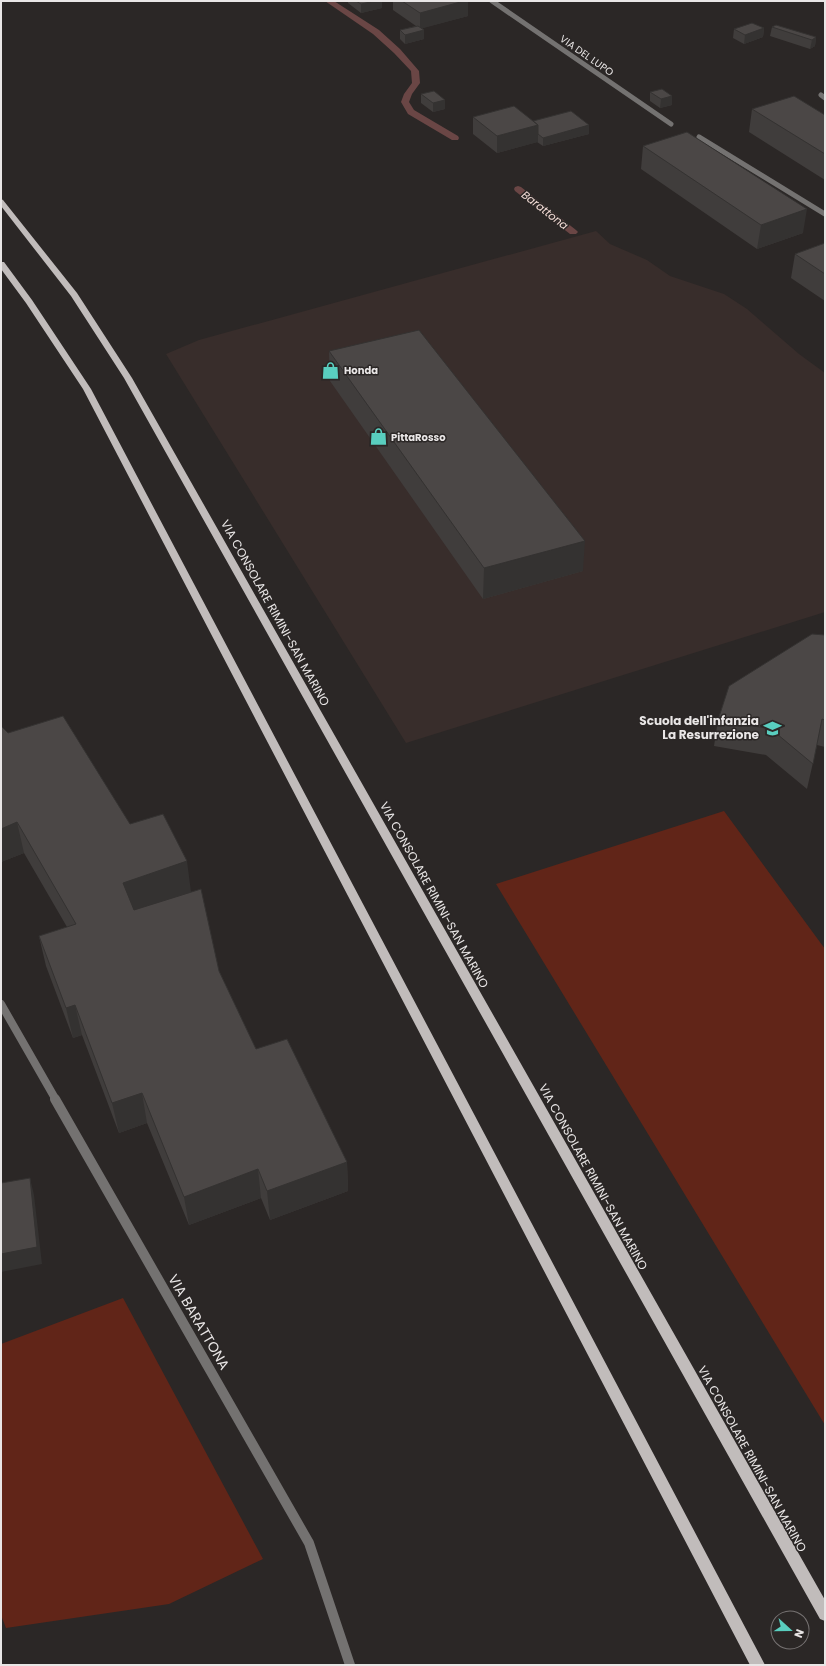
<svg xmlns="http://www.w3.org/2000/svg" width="826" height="1666" viewBox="0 0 826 1666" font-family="Poppins,sans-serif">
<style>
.built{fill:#382d2b}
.green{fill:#612518}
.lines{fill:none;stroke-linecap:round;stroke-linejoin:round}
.stream{fill:#6a4645;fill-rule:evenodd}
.street-far2{stroke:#747271;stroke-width:5}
.street-far1{stroke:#747271;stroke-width:8}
.street{stroke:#747271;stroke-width:10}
.primary{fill:#c1bcbb;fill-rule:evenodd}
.wall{fill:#403d3c}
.shaded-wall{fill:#343231}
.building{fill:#4b4746;stroke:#343231}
.labels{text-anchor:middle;stroke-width:3;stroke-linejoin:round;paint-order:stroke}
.far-street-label{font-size:10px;fill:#e9e6e6;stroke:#2b2726}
.far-poi-label{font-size:10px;font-weight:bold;fill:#e9e6e6;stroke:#2b2726;text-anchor:start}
.far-water-label{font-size:11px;font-style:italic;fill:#f3dcd6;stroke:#2b2726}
.street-label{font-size:12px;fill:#e9e6e6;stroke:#2b2726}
.poi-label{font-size:12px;font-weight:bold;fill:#e9e6e6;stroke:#2b2726;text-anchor:end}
.near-street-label{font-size:14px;fill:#e9e6e6;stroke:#2b2726}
</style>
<rect width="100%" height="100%" fill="#2b2726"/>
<path class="built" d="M 596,231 L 610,244 L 647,260 L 670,276 L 724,294 L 747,309 L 799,354 L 825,373 L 825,612 L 406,743 L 166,354 L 199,340 Z"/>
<path class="green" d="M 724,811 L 825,949 L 825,1425 L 496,884 Z
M 123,1298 L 263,1559 L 169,1604 L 6,1628 L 1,1615 L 1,1344 Z"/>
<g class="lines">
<path class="stream" d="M 325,1 L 334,1 L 379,30 L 400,49 L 419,71 L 420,83 L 412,94 L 409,102 L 414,110 L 458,136 L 459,138 L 458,140 L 452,140 L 408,114 L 401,102 L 404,94 L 412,83 L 411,71 L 394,53 L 373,34 Z
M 518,186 L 521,187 L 576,230 L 578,232 L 576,234 L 570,234 L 515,191 L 514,189 L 515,187 Z"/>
<path class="street-far2" d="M 492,1 L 671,124
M 821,95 L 825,98
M 699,137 L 825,214"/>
<path class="street-far1" d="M 1,1004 L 56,1100"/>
<path class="street" d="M 55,1099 L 309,1543 L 350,1665"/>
<path class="primary" d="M 1,199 L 3,200 L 77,293 L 132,378 L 825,1600 L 825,1621 L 820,1619 L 124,378 L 71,296 L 1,206 Z
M 1,262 L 4,262 L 32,300 L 91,389 L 765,1665 L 750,1665 L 83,389 L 26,303 L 1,269 Z"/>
</g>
<path class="wall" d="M 348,1 L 382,1 L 382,8 L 361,13 L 348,3 Z
M 393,1 L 468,1 L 468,16 L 422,28 L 424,30 L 424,39 L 405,44 L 400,39 L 400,30 L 416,26 L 393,10 Z
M 772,27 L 816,37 L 815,46 L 810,49 L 770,36 Z
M 764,28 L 763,37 L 744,44 L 733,38 L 734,29 Z
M 650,92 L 672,96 L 672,105 L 660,108 L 650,101 Z
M 421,94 L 445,109 L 433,112 L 421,103 Z
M 752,109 L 825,115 L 825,180 L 749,132 Z
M 473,117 L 533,121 L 589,134 L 543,146 L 537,142 L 497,153 L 473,134 Z
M 643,146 L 803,233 L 757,249 L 641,169 Z
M 825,243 L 825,301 L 791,278 L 795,254 Z
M 329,351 L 583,571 L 483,599 L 330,381 Z
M 825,635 L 825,747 L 817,745 L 807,789 L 766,755 L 714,746 L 718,720 Z
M 8,733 L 130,824 L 191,892 L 219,971 L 256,1049 L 347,1162 L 348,1191 L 270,1220 L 261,1198 L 189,1225 L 147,1123 L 119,1133 L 82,1035 L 73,1038 L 46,966 L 39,936 L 67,927 L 24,853 L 1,862 Z"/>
<path class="shaded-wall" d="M 375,1 L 382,1 L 382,8 L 361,13 L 361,4 Z
M 464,1 L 468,1 L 468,16 L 420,29 L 420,13 Z
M 764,28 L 763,37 L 744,44 L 745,35 Z
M 424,30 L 424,39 L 405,44 L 405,35 Z
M 816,37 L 815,46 L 810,49 L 812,40 Z
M 672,96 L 672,105 L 660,108 L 661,99 Z
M 445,100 L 445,109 L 433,112 L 433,103 Z
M 538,125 L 538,142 L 497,153 L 497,136 Z
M 589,125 L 589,134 L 543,146 L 543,138 Z
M 807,209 L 803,233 L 757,249 L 761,225 Z
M 585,541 L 583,571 L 483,599 L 484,568 Z
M 17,822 L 24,853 L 1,862 L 1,829 Z
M 187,861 L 191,892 L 128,914 L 123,883 Z
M 75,1005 L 82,1035 L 73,1038 L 66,1008 Z
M 142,1093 L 147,1123 L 119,1133 L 112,1103 Z
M 347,1162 L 348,1191 L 270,1220 L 267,1191 Z
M 258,1169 L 261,1198 L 189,1225 L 184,1197 Z
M 30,1178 L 34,1195 L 42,1264 L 1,1272 L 1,1254 Z"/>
<path class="building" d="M 356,1 L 375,1 L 361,4 Z
M 402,1 L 464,1 L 420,13 Z
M 752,23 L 764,28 L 745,35 L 734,29 Z
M 776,25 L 816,37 L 812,40 L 772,27 Z
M 418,26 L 424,30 L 405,35 L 400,30 Z
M 662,89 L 672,96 L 661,99 L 650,92 Z
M 434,91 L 445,100 L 433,103 L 421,94 Z
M 794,96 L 825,115 L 825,154 L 752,109 Z
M 514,106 L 538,125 L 497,136 L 473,117 Z
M 571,111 L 589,125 L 543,138 L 538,134 L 538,125 L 533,121 Z
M 687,132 L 807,209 L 761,225 L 643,146 Z
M 825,243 L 825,274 L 795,254 Z
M 419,330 L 585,541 L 484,568 L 329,351 Z
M 812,634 L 825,635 L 825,720 L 822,719 L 813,764 L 771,729 L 718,720 L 729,686 Z
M 63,716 L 130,824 L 163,814 L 187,861 L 123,883 L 134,910 L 201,889 L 219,971 L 256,1049 L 287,1039 L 347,1162 L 267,1191 L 258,1169 L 184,1197 L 142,1093 L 112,1103 L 75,1005 L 66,1008 L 39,936 L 76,924 L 17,822 L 1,829 L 1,726 L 8,733 Z
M 30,1178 L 37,1247 L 1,1254 L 1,1183 Z"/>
<defs>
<symbol id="shop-bare" viewBox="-9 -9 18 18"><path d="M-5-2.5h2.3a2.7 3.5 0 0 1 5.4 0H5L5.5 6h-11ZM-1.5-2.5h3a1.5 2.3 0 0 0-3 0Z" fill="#59cebf" stroke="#2b2726" stroke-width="2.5" paint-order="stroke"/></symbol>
<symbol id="school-bare" viewBox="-9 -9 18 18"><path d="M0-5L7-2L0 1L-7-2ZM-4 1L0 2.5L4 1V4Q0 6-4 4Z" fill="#59cebf" stroke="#2b2726" stroke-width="2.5" paint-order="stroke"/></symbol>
</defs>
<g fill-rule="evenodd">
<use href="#shop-bare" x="318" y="358" width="25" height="25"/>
<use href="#shop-bare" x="366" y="424" width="25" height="25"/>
<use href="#school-bare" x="760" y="716" width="25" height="25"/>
</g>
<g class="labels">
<g class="far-street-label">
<text transform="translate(587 55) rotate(35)" y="4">VIA DEL LUPO</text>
</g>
<g class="far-poi-label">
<text x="344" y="374">Honda</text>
<text x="391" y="441">PittaRosso</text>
</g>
<g class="far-water-label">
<text transform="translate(545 210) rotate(38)" y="4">Barattona</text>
</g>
<g class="street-label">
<text transform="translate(275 613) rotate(61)" y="4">VIA CONSOLARE RIMINI-SAN MARINO</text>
<text transform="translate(434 895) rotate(61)" y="4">VIA CONSOLARE RIMINI-SAN MARINO</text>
<text transform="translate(593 1177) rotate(61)" y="4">VIA CONSOLARE RIMINI-SAN MARINO</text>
<text transform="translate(752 1459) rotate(61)" y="4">VIA CONSOLARE RIMINI-SAN MARINO</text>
</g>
<g class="poi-label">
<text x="759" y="725">Scuola dell'infanzia<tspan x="759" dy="14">La Resurrezione</tspan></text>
</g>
<g class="near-street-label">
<text transform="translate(199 1322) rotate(60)" y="5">VIA BARATTONA</text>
</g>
</g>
<rect width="826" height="1666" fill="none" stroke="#e9e6e6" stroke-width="4"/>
<g transform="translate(790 1630) rotate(111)"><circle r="19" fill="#2b2726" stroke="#777373"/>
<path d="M0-3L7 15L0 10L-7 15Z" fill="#59cebf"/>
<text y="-6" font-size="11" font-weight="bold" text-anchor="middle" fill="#e9e6e6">N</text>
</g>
</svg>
